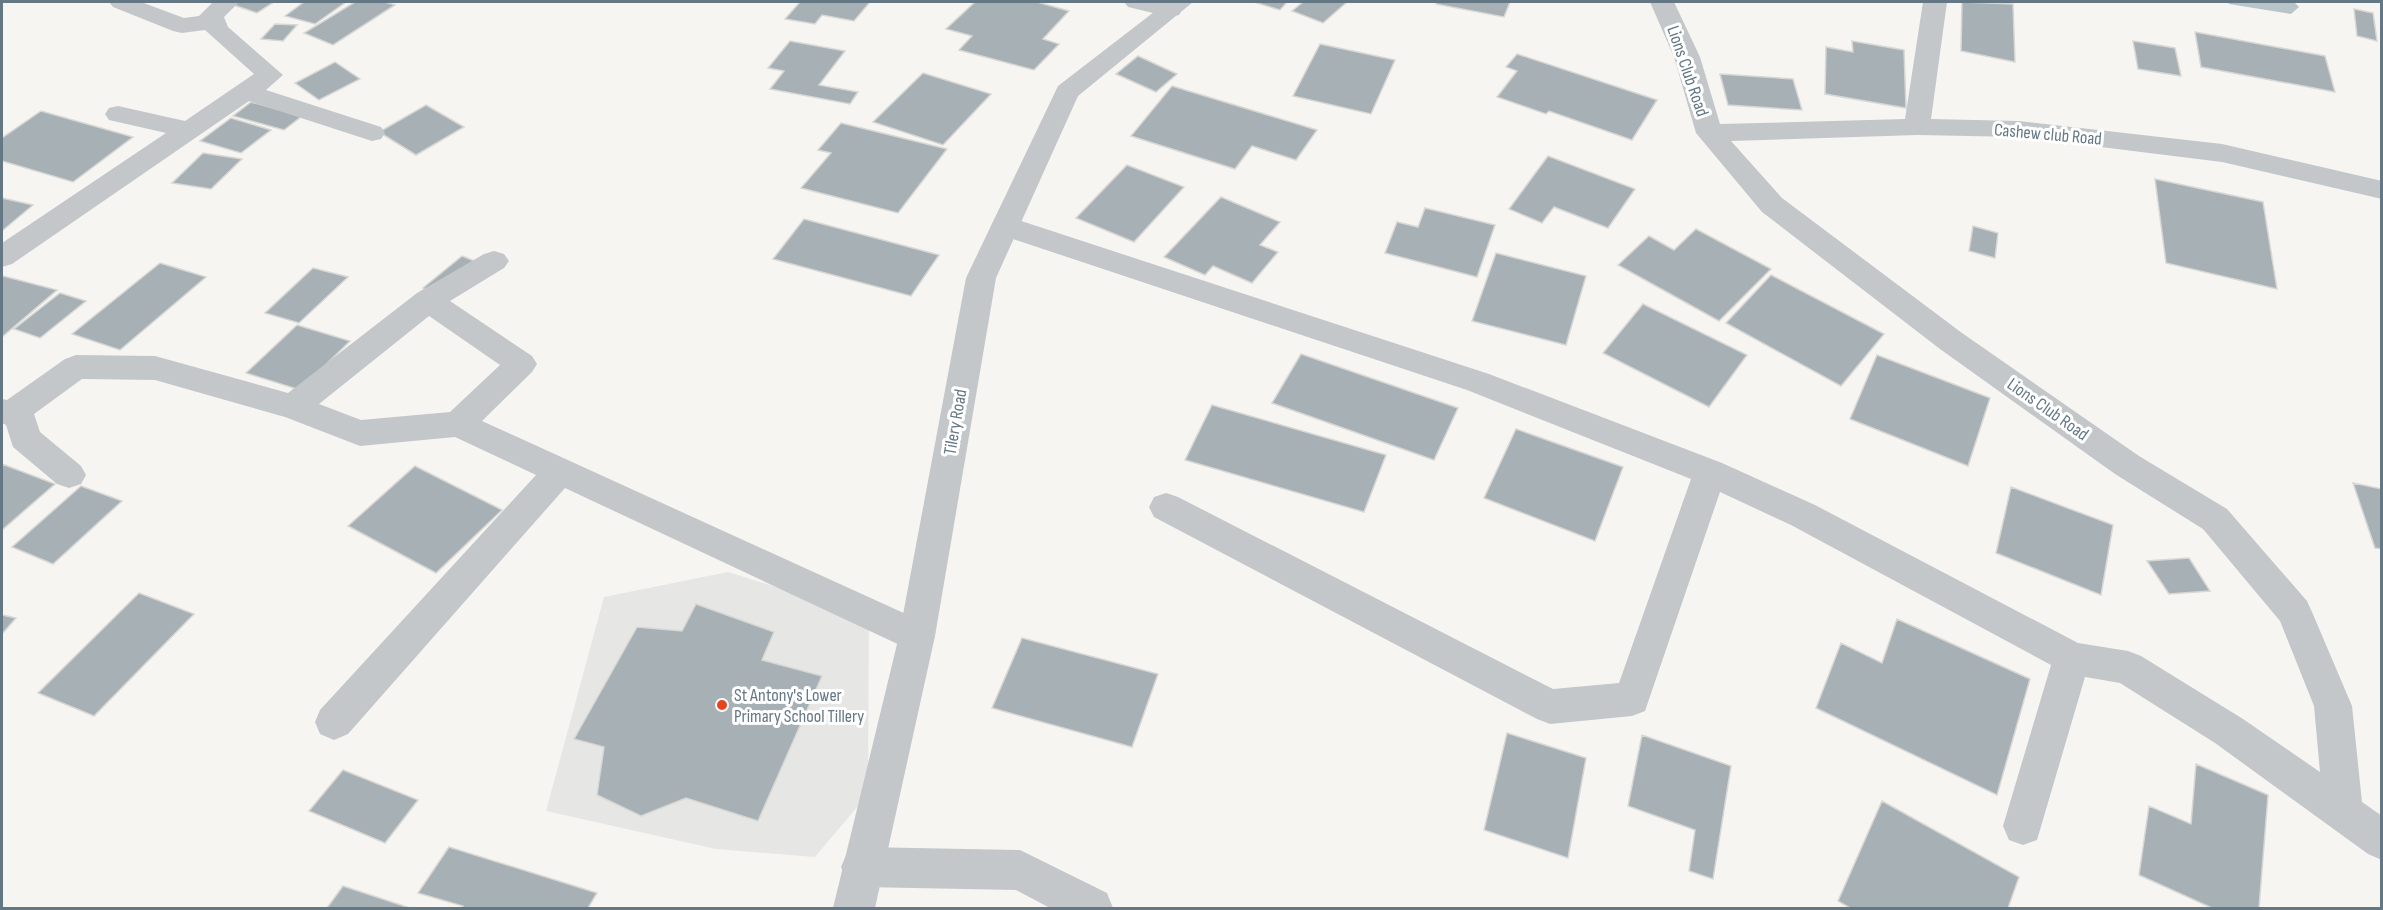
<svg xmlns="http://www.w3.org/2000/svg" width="2383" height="910" viewBox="0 0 2383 910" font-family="'Sofia Sans Condensed',sans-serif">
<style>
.built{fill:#e6e7e5}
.water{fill:#b8c5c8}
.building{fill:#a7b0b5;stroke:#d7d7d4;stroke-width:1.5}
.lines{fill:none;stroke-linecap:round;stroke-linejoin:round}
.minor{fill:#c3c7ca;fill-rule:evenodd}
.tertiary{fill:#c3c7ca;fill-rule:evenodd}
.poi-dot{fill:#e74420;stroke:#fff;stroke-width:2}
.labels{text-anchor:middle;stroke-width:6;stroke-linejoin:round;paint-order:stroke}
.street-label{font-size:18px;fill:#647784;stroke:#fff}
.poi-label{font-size:18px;fill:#647784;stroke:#fff;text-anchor:start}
</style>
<rect width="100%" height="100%" fill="#f6f5f2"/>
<path class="built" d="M 728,572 L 869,616 L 868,794 L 815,857 L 716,849 L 546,811 L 604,597 Z"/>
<path class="water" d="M 2228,2 L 2294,2 L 2299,7 L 2291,14 L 2229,4 Z"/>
<path class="building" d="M 225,2 L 274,2 L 257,13 Z
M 304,2 L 346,2 L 315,24 L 285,16 Z
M 355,2 L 385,2 L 395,5 L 333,45 L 304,33 Z
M 800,2 L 870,2 L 854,21 L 822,15 L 815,24 L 785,19 Z
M 975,2 L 1037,2 L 1069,11 L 1043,39 L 1059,44 L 1034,70 L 959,50 L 972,36 L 946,29 Z
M 1254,2 L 1287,2 L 1280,10 Z
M 1303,2 L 1347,2 L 1323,23 L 1292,11 Z
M 1437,2 L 1510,2 L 1504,17 L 1436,4 Z
M 1962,2 L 2013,4 L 2015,62 L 1961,51 Z
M 2354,9 L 2373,13 L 2377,41 L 2357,36 Z
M 275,24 L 297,25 L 283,41 L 261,39 Z
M 2195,32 L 2325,56 L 2335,92 L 2201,67 Z
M 790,41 L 845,51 L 819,85 L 858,92 L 850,104 L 770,89 L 784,71 L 768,68 Z
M 1852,41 L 1904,50 L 1906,108 L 1825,94 L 1826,47 L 1853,52 Z
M 2133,41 L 2175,48 L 2181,76 L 2138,69 Z
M 1320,44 L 1395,60 L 1371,114 L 1293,96 Z
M 1517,54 L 1657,100 L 1632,140 L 1549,111 L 1546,114 L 1497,97 L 1517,71 L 1506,67 Z
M 1138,56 L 1177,74 L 1156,92 L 1116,74 Z
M 335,62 L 360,79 L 319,100 L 295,83 Z
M 923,73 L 991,94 L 943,145 L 873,122 Z
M 1720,74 L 1793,79 L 1802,110 L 1728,105 Z
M 1172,86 L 1317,130 L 1296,160 L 1252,146 L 1235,169 L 1131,136 Z
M 251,102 L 302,116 L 284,130 L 233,116 Z
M 426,105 L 464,127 L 416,155 L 379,132 Z
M 41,111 L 133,137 L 73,182 L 2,161 L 2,138 Z
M 231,118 L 271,130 L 241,153 L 200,141 Z
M 841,123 L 947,149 L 898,213 L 801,188 L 831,153 L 818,150 Z
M 203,153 L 242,159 L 211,189 L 172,183 Z
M 1548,156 L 1635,189 L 1608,228 L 1554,207 L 1542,223 L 1509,209 Z
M 1127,165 L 1184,187 L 1134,242 L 1076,218 Z
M 2155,179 L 2263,202 L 2277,289 L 2166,263 Z
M 1221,197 L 1280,222 L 1260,245 L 1278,252 L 1252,283 L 1213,266 L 1205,275 L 1164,257 Z
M 2,198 L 33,205 L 2,231 Z
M 1425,208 L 1495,225 L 1477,277 L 1385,253 L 1397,222 L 1418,227 Z
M 804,219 L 939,255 L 911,296 L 773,259 Z
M 1973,226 L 1998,233 L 1995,258 L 1969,251 Z
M 1696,229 L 1771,269 L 1719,321 L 1618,265 L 1649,236 L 1674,250 Z
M 1496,253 L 1586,276 L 1566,345 L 1472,321 Z
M 462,256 L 477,262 L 439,294 L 423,288 Z
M 160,263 L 206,277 L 120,350 L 72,334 Z
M 313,268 L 348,277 L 299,323 L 265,313 Z
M 1771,275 L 1884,334 L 1841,386 L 1726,323 Z
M 3,276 L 57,290 L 2,337 L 2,278 Z
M 60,293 L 86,301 L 40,338 L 14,329 Z
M 1643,304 L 1747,355 L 1709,407 L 1603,353 Z
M 297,325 L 350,341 L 300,390 L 246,373 Z
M 1301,354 L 1458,408 L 1434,460 L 1272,403 Z
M 1877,355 L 1990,398 L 1968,466 L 1850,419 Z
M 1212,405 L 1386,455 L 1364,512 L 1185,460 Z
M 1516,429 L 1623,467 L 1595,541 L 1484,498 Z
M 2,464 L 55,484 L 2,530 Z
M 415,466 L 502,510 L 436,573 L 348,526 Z
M 2353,483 L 2382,489 L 2382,549 L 2375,548 Z
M 81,486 L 122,501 L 53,564 L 12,547 Z
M 2011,487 L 2113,525 L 2101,595 L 1996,553 Z
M 2189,558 L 2210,591 L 2169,594 L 2147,561 Z
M 139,593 L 194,614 L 94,716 L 38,693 Z
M 696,604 L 774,632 L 762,660 L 822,676 L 758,821 L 686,798 L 641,816 L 597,795 L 604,747 L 574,739 L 637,627 L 682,631 Z
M 2,615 L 16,618 L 2,634 Z
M 1897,619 L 2030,679 L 1997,795 L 1816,708 L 1841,643 L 1882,663 Z
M 1022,638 L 1158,674 L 1132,747 L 992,708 Z
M 1507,733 L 1586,758 L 1568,858 L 1484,830 Z
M 1642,735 L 1731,766 L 1713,879 L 1689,871 L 1695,830 L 1628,806 Z
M 2196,764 L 2268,795 L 2259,908 L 2212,908 L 2139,875 L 2149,806 L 2191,824 Z
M 343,770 L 418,800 L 385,843 L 309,811 Z
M 1882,801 L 2019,877 L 2008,908 L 1850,908 L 1838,901 Z
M 449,847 L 597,893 L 588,908 L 461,908 L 463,906 L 418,893 Z
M 343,886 L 410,908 L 327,908 Z"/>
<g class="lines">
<path class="minor" d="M 109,2 L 141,2 L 184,18 L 199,16 L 213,2 L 239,2 L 224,17 L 228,27 L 283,75 L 266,90 L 381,127 L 385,133 L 381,139 L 372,141 L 249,101 L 12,264 L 2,267 L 2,243 L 166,133 L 109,120 L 105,114 L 109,108 L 118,106 L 185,121 L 254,74 L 205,30 L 182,33 L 173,31 L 113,7 Z
M 1124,2 L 1165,2 L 1179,5 L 1182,10 L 1179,15 L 1170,17 L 1128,7 Z
M 1650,2 L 1674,2 L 1700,57 L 1720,124 L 1905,119 L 1923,2 L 1947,2 L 1931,119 L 2019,121 L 2222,144 L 2382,181 L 2382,199 L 2222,162 L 2019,137 L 1917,135 L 1731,141 L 1782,198 L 1962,333 L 2139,456 L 2227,509 L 2307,601 L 2312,612 L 2352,706 L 2362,802 L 2382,816 L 2382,860 L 2368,854 L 2215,743 L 2120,683 L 2085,677 L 2037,840 L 2023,845 L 2009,840 L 2003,826 L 2051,665 L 1791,525 L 1720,492 L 1645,711 L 1632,716 L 1550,724 L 1537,719 L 1154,517 L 1149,507 L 1154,497 L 1166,493 L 1178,497 L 1553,689 L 1619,683 L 1691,479 L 1467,390 L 995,233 L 991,226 L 995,219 L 1005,216 L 1015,219 L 1489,374 L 1722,463 L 1815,505 L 2078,643 L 2128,651 L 2141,656 L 2243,719 L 2320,772 L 2314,706 L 2280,621 L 2203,529 L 2115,474 L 1940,349 L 1762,212 L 1696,133 L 1674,57 Z
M 494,251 L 504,254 L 509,261 L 504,268 L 450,301 L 532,356 L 537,364 L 532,372 L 482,421 L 930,625 L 935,636 L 930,647 L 917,652 L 904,647 L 565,488 L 348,734 L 334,740 L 320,734 L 315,722 L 320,710 L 536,475 L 455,437 L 360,446 L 285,417 L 155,380 L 82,379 L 34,414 L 40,432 L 81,466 L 86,475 L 81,484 L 69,488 L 57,484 L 13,447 L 6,425 L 2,423 L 2,399 L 7,400 L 65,359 L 76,355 L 155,356 L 288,393 L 417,293 L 484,254 ZM 429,316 L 500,365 L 450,412 L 361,420 L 319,404 Z
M 862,847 L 1020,850 L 1107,893 L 1113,908 L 1050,908 L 1016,890 L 862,887 L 847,881 L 841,867 L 847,853 Z"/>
<path class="tertiary" d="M 1167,2 L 1193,2 L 1078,96 L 996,278 L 935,636 L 875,908 L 833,908 L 899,636 L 966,278 L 1058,86 Z"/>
</g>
<circle class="poi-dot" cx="722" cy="705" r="6"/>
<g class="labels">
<g class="street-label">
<text transform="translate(1688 71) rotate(71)" y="6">Lions Club Road</text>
<text transform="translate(2048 134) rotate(5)" y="6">Cashew club Road</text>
<text transform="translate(2048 409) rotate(35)" y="6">Lions Club Road</text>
<text transform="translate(955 422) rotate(-80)" y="6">Tilery Road</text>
</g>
<g class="poi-label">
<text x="734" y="701">St Antony's Lower<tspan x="734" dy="21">Primary School Tillery</tspan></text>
</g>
</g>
<rect width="2383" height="910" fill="none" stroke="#647784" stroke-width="6"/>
</svg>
